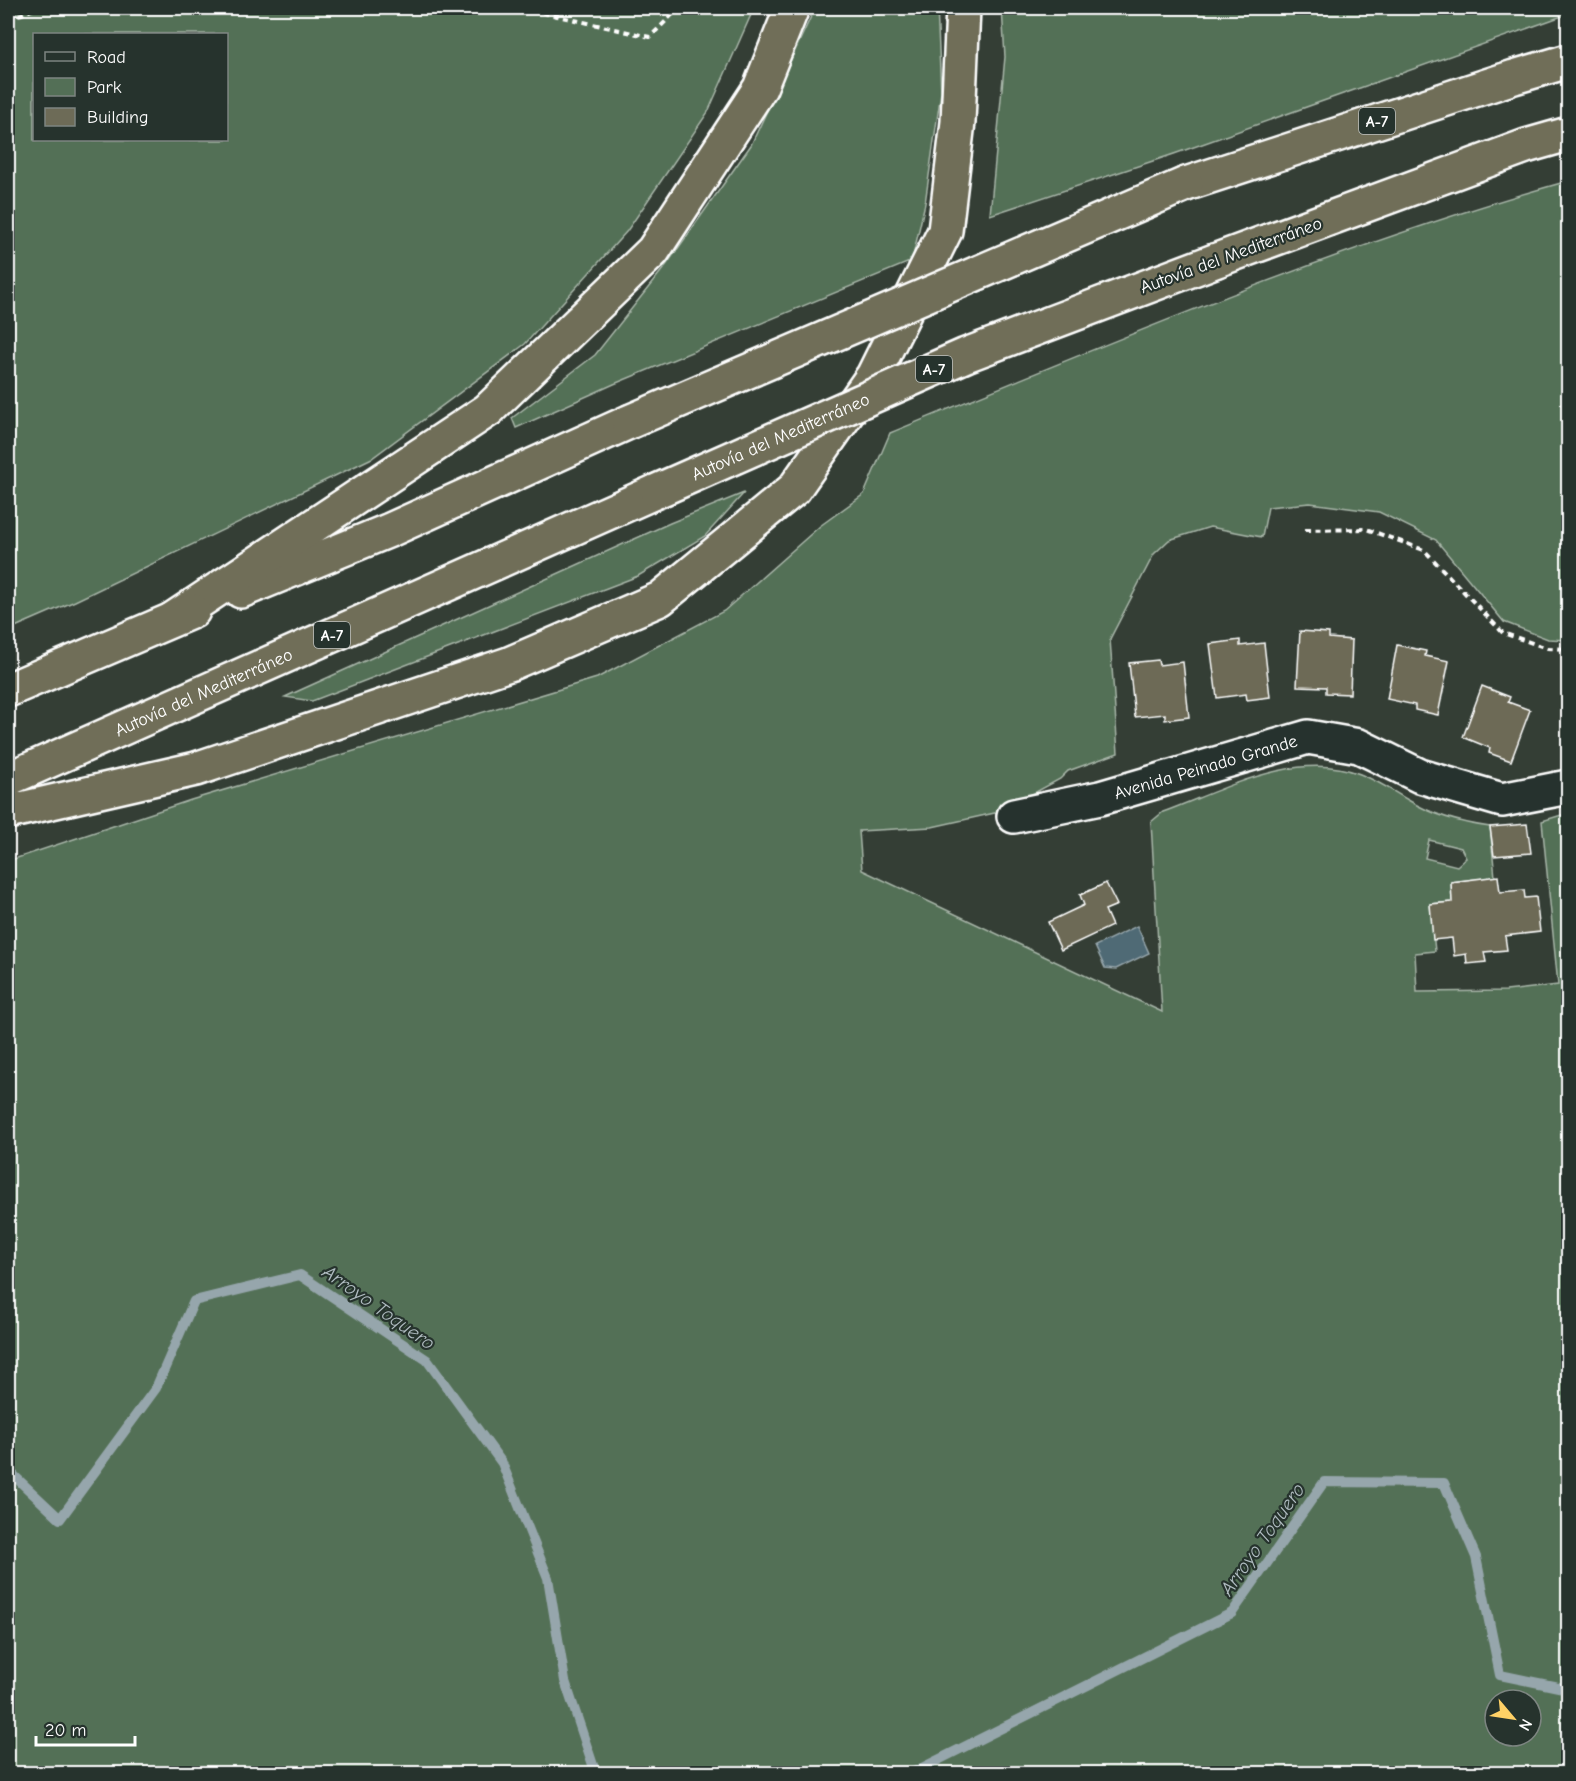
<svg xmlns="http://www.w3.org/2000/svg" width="1576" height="1781" viewBox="0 0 1576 1781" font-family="'Comic Neue',sans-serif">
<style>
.green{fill:#536f56;stroke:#a9b7aa;stroke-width:1.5;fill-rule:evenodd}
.water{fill:#506a75;stroke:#96a6ac;stroke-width:1.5}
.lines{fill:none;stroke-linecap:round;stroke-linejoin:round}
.stream{stroke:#96a6ac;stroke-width:10}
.building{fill:#6d6b57;stroke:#fff;stroke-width:1.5}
.minor-casing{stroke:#fff;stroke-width:38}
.highway-casing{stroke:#fff;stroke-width:38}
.path{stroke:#fff;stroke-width:4;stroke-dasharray:6 4.5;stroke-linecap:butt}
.minor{stroke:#26332d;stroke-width:33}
.highway{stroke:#706e59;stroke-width:33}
.highway-bridge-casing{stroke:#fff;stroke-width:38;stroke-linecap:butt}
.highway-bridge{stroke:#706e59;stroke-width:33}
.labels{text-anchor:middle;stroke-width:4.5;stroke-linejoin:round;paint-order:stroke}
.shield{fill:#26332d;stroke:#bec2c0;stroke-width:1.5}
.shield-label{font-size:16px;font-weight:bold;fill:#fff}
.street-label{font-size:18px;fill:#fff;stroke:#26332d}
.water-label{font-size:20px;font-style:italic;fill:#b0bcc1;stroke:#26332d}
</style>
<rect width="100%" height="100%" fill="#343e35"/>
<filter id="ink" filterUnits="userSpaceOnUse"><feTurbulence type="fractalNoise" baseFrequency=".0167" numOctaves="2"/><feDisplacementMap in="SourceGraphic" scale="12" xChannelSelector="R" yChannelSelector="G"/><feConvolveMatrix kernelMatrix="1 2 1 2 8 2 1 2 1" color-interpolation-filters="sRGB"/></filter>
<g filter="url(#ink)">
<path class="green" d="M 8,8 L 754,8 L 708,112 L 627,231 L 525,344 L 372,458 L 75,601 L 8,630 ZM 34,34 L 226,34 L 226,140 L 34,140 Z
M 815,8 L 937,8 L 941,92 L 925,203 L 912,261 L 614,384 L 516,428 L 512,418 L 595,355 L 667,264 L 751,145 Z
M 1002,8 L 1568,8 L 1568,14 L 1174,154 L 990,215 L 1005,57 Z
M 1568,181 L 1568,640 L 1548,639 L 1504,622 L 1436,540 L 1379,512 L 1310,503 L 1268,507 L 1262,537 L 1210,527 L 1169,540 L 1154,554 L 1110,639 L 1118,753 L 1068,771 L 1060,779 L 999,812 L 932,827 L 859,831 L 862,870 L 1162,1012 L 1151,822 L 1163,812 C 1223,790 1297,749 1360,774 C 1378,781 1393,791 1408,800 C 1434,816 1461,823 1490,827 L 1495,877 L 1451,882 L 1452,902 L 1430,904 L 1435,951 L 1415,953 L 1417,992 L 1506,991 L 1558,985 L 1542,821 L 1568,813 L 1568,1773 L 8,1773 L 8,861 L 191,800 L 597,678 L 724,611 L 820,526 L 864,494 L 890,433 C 1114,341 1336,246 1568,181 ZM 1429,840 L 1461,848 L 1466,858 L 1457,866 L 1425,858 ZM 1495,1700 L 1531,1700 L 1531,1736 L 1495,1736 Z
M 744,493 L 705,536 L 638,576 L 312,701 L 285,697 L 670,523 Z"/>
<path class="water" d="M 1137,926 L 1149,953 L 1116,969 L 1105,968 L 1095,946 Z"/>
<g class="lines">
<path class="stream" d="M 8,1470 L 60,1519 L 156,1388 L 194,1301 L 300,1275 L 427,1360 L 502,1463 L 548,1578 L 565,1681 L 596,1774
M 910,1774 L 1232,1613 L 1324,1482 L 1444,1483 L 1476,1557 L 1500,1675 L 1568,1689"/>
</g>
<path class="building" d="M 1300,631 L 1329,633 L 1329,638 L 1352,640 L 1350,694 L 1326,693 L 1326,687 L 1297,686 Z
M 1240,640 L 1240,646 L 1264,643 L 1270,697 L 1247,700 L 1246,694 L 1217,698 L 1210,644 Z
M 1397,645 L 1426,651 L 1425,656 L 1449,661 L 1438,715 L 1415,710 L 1415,705 L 1387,699 Z
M 1158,660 L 1159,665 L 1183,662 L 1189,717 L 1165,720 L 1165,714 L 1135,717 L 1129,663 Z
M 1482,686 L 1510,697 L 1508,702 L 1530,710 L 1511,761 L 1489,753 L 1490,748 L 1463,737 Z
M 1527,824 L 1531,853 L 1494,856 L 1490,827 Z
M 1498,876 L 1500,892 L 1524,890 L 1525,898 L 1536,897 L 1540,932 L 1505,936 L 1507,950 L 1484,952 L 1486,962 L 1467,964 L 1466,954 L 1454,956 L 1452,938 L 1433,940 L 1430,904 L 1452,902 L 1451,882 Z
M 1106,883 L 1117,905 L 1105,910 L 1112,926 L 1061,950 L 1048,922 L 1084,905 L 1080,895 Z"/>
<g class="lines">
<defs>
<g id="minor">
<path id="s1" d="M 1014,816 L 1100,798 L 1308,737 L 1359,746 L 1420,776 L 1502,800 L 1568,787"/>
</g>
<g id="highway">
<path d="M 1186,184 L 1514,77 L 1568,61"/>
<path d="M 1217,260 L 1526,146 L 1568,134"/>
<path d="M 241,591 L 390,530 L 629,422"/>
<path d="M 173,619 L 488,410 L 653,251 L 760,88 L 792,8"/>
<path d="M 8,690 L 193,611"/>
<path id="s2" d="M 8,779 L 657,491"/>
<path d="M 8,812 L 196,769 L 509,664 L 660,599 L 794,489 L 873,376 L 945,231 L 958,122 L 963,8"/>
</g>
</defs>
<use href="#minor" class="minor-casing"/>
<use href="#highway" class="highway-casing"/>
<path class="path" d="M 522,8 L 650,37 L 679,8
M 8,17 L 22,14 L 36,8
M 1305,530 L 1366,529 L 1424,550 L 1503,633 L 1547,648 L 1568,649"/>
<use href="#minor" class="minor"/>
<use href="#highway" class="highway"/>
<defs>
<g id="highway-bridge">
<path d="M 629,422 L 1186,184"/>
<path id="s3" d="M 657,491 L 966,355 L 1217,260"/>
</g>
</defs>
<use href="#highway-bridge" class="highway-bridge-casing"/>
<use href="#highway-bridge" class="highway-bridge"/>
</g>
</g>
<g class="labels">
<g class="shield">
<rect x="1359" y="108" width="36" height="26" rx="4.5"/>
<rect x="916" y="356" width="36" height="26" rx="4.5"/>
<rect x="314" y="622" width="36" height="26" rx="4.5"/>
</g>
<g class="shield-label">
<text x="1377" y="127">A-7</text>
<text x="934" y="375">A-7</text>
<text x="332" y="641">A-7</text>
</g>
<g class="street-label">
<text transform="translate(1231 255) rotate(-20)" y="6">Autovía del Mediterráneo</text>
<text dy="6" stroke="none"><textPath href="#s3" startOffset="135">Autovía del Mediterráneo</textPath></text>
<text dy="6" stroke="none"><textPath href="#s2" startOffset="214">Autovía del Mediterráneo</textPath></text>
<text dy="6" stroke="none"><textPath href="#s1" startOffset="198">Avenida Peinado Grande</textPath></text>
</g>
<g class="water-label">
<text transform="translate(379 1307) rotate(35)" y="7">Arroyo Toquero</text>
<text transform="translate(1262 1539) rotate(-55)" y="7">Arroyo Toquero</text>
</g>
</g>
<rect width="1576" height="1781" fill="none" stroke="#26332d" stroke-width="30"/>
<rect x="15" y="15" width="1546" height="1751" fill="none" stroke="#fff" stroke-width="2" filter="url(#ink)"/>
<rect x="33" y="33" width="195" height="108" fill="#26332d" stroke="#7d8581" stroke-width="1.5"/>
<rect x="45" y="52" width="30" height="9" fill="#26332d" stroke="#7d8581" stroke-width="1.5"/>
<text x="87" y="63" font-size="18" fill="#ffffff">Road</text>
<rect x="45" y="78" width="30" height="18" fill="#536f56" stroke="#7d8581" stroke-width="1.5"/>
<text x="87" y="93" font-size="18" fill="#ffffff">Park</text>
<rect x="45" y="108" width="30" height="18" fill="#6d6b57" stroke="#7d8581" stroke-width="1.5"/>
<text x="87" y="123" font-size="18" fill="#ffffff">Building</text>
<g transform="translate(1513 1718) rotate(119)"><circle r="28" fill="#26332d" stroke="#7d8581" stroke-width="1.5"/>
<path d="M0-4.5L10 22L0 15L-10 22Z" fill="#ffd166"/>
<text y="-9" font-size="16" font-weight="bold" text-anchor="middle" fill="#ffffff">N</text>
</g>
<path d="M36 1736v9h99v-9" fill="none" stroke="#ffffff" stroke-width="3"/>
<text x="45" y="1736" font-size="18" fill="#ffffff" stroke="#26332d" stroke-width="4.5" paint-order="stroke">20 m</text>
</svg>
